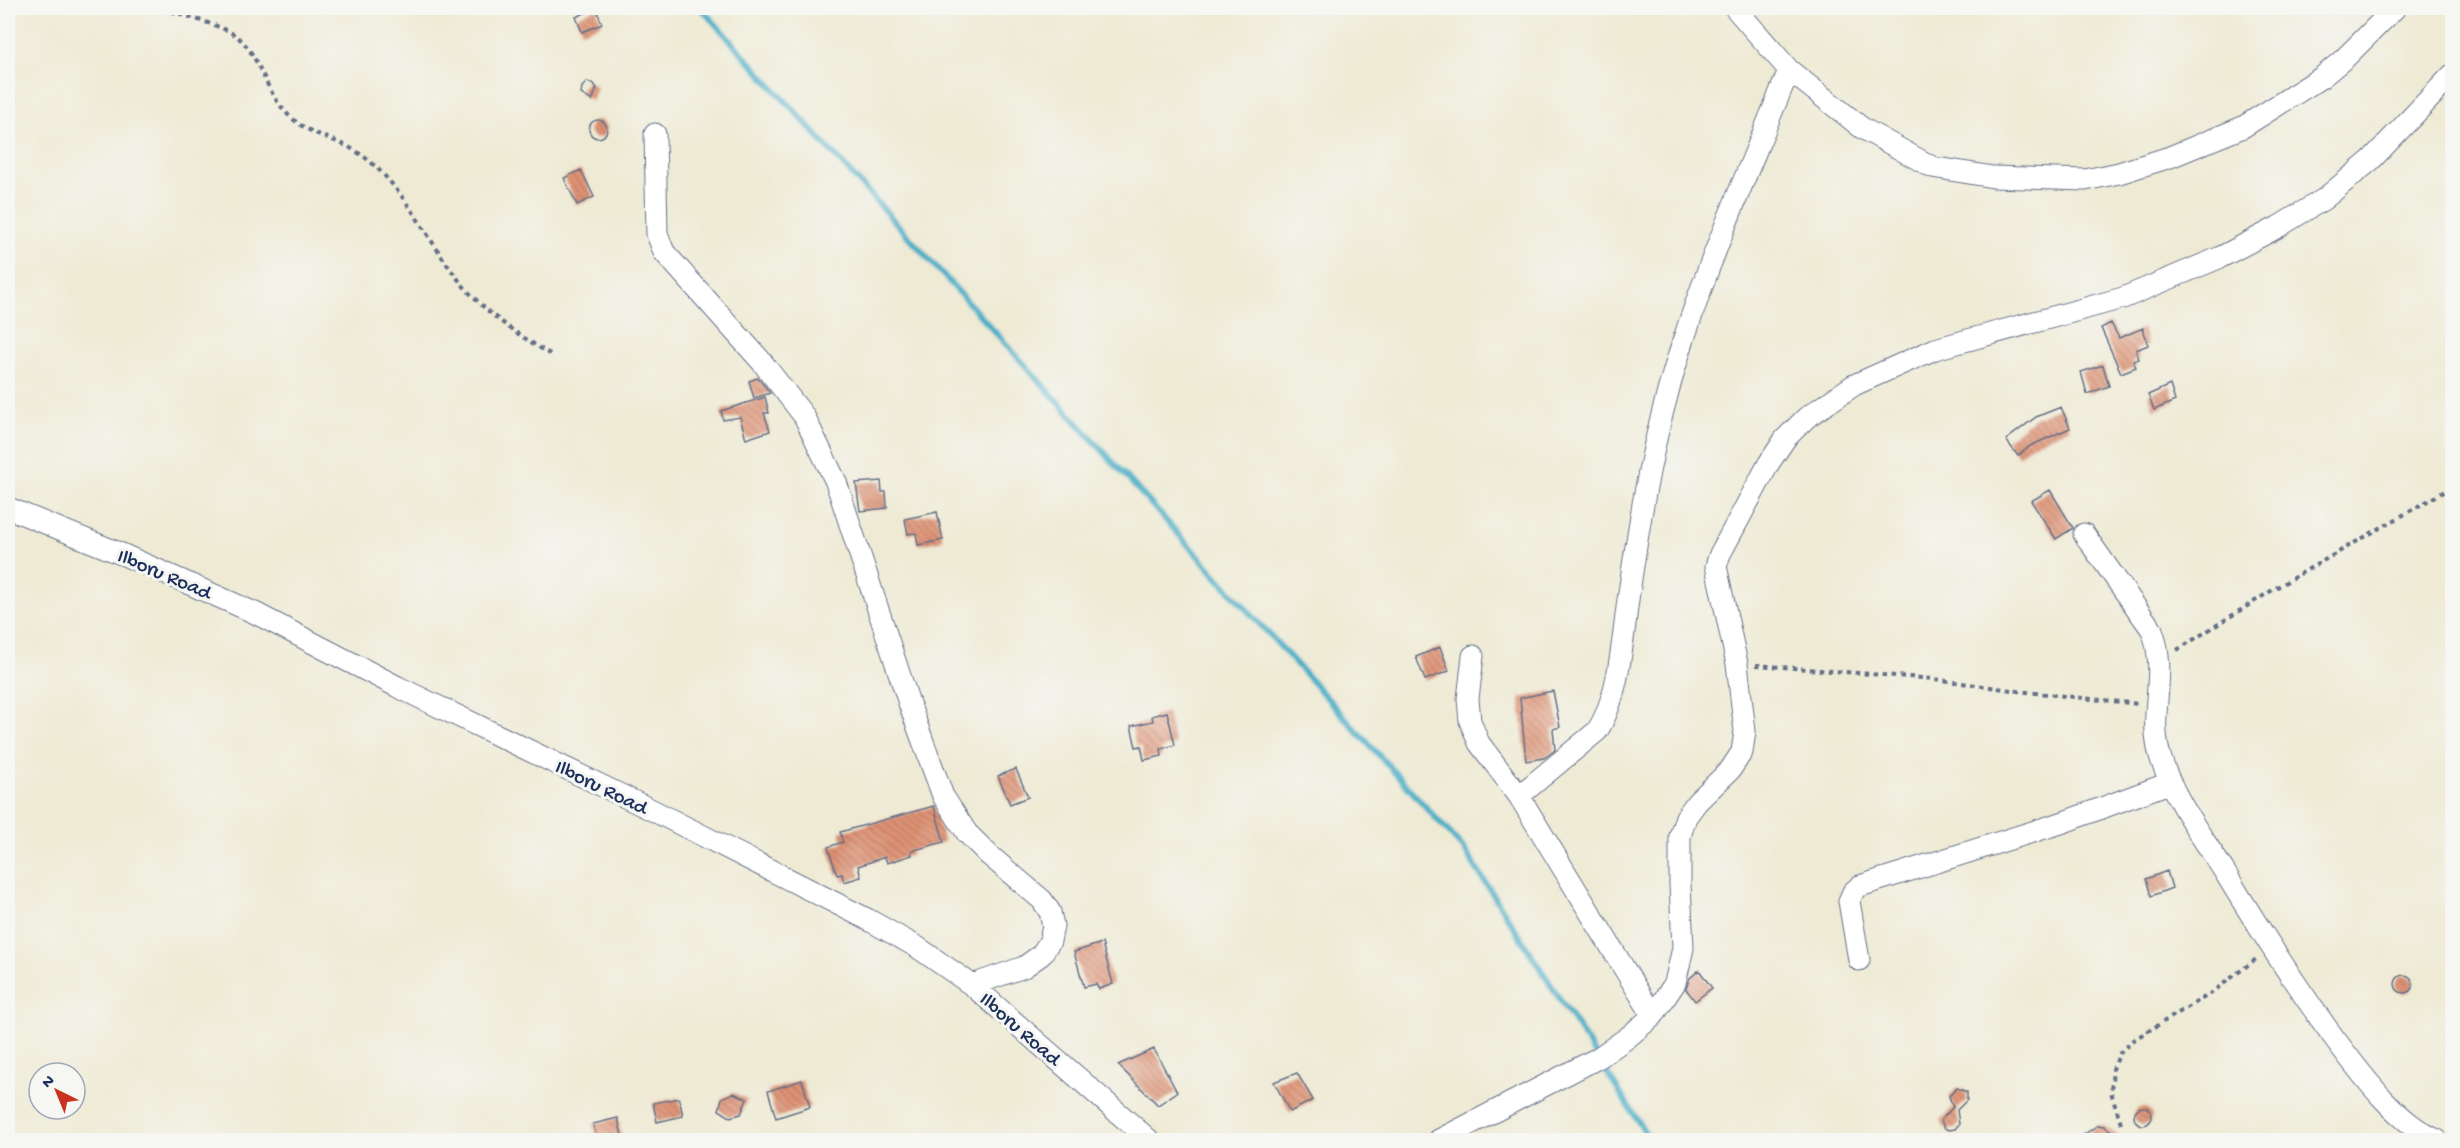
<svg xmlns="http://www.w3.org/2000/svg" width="2460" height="1148" viewBox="0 0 2460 1148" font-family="'Gochi Hand',sans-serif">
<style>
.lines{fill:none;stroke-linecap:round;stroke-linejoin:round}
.stream{stroke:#47adc6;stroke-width:6}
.building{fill:url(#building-back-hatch)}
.street-casing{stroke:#657087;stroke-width:23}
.path{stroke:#657087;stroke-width:4;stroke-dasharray:4.5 4.5;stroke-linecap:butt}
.street{stroke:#fff;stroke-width:21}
.labels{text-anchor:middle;stroke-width:6;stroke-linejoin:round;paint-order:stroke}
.street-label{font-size:21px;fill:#1b2f5e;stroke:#f6f6f2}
</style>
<defs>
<pattern id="building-back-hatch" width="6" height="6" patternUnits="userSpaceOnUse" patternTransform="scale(1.5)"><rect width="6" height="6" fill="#df9273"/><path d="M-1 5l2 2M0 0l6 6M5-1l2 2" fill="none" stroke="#b47862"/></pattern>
</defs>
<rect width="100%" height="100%" fill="#f6f6f2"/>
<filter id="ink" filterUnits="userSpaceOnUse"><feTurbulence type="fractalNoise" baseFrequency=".0167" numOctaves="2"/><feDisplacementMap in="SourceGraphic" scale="12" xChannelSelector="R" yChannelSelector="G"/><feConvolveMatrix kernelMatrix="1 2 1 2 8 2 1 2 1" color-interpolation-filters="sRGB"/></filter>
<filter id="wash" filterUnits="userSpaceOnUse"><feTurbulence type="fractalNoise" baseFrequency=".008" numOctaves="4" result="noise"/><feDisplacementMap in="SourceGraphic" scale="24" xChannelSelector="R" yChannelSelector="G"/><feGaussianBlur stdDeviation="1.35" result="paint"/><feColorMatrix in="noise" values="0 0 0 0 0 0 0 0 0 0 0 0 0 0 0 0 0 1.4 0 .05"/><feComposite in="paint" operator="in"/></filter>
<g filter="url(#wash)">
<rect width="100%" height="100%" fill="#eeead4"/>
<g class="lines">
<path class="stream" d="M 701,8 L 1464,849 L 1650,1140"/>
</g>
<g id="blocks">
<path class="building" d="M 596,8 L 602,24 L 582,32 L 576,17 Z
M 587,82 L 594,84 L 597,88 L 592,101 L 581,94 L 582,87 Z
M589 129a9 9 0 1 1 18 0a9 9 0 1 1-18 0Z
M 581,170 L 594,197 L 577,205 L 564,178 Z
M 2111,323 L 2119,338 L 2143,328 L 2148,345 L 2136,350 L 2139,359 L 2133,361 L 2136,367 L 2121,373 L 2101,328 Z
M 2103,365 L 2109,386 L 2087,394 L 2081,372 Z
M 758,378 L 770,393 L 754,398 L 749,381 Z
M 2170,385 L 2175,401 L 2154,410 L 2148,395 Z
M 765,397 L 769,413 L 764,413 L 770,431 L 746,439 L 740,417 L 723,420 L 721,411 Z
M 2061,407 L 2070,428 L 2030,446 L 2018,456 L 2006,440 L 2036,417 Z
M 881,481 L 882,492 L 886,492 L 887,508 L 860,511 L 856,483 Z
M 2050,490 L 2073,528 L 2056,539 L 2031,501 Z
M 937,512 L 943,540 L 918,545 L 916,533 L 908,534 L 905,519 Z
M 1440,647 L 1449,671 L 1425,680 L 1416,657 Z
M 1553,691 L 1560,727 L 1553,729 L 1555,750 L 1544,758 L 1526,761 L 1520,698 Z
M 1167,712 L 1175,745 L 1161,749 L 1162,756 L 1144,760 L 1141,746 L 1136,747 L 1131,726 L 1153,721 L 1152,716 Z
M 1016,769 L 1028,797 L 1010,804 L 998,776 Z
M 934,806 L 944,842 L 911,851 L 912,855 L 887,863 L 885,857 L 858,866 L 861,877 L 844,882 L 842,874 L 837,875 L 828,847 L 843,842 L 840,832 Z
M 2167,871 L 2172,888 L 2151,896 L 2146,879 Z
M 1102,943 L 1113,984 L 1099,989 L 1096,984 L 1084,987 L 1074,952 Z
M 1699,970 L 1712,988 L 1695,1001 L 1686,989 L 1689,979 Z
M2395 984a9 9 0 1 1 18 0a9 9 0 1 1-18 0Z
M 1154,1049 L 1177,1092 L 1158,1105 L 1118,1065 Z
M 1297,1073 L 1313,1100 L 1290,1112 L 1274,1082 Z
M 802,1080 L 810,1107 L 776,1118 L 768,1091 Z
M 1957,1088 L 1967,1092 L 1967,1100 L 1957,1110 L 1959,1124 L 1955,1129 L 1949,1130 L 1944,1128 L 1941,1120 L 1953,1107 L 1949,1096 Z
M 733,1093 L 747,1099 L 741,1114 L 730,1117 L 719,1110 L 722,1098 Z
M 679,1098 L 683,1116 L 657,1122 L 653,1103 Z
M2134 1116a9 9 0 1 1 18 0a9 9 0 1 1-18 0Z
M 618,1118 L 623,1140 L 597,1140 L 593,1124 Z
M 2098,1125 L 2104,1126 L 2124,1140 L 2076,1140 Z"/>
</g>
</g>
<g filter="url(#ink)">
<use href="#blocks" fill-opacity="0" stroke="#657087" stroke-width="1.5"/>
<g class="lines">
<defs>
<path id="street" d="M 1735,8 L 1789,70 L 1862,128 L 1932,167 L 1993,177 L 2085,180 L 2119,173 L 2170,157 L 2243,127 L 2322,77 L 2345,58 L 2395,8
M 655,134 L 657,234 L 664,252 L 762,362 L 804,416 L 836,482 L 910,706 L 943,796 L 967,833 L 989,855 L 1042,900 L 1050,912 L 1053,926 L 1050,941 L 1041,955 L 1024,967 L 972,985
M 8,508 L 124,555 L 255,613 L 398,687 L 654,811 L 867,919 L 917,947 L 972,985 L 1149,1140
M 2084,534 L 2152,630 C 2169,675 2147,713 2160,756 C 2173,798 2201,835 2224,871 C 2258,927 2293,982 2332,1035 C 2359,1071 2395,1122 2437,1140
M 1473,656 L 1468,699 L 1470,721 L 1479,743 L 1519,796 L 1653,1016
M 1519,796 L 1597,731 C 1621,695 1623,629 1630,586 C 1639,525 1649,462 1665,403 C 1695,288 1745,180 1789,70
M 1859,960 L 1849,901 L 1853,892 L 1860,886 L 2064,822 L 2169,783
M 1439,1140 L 1598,1058 L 1627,1038 L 1653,1016 L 1675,983 L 1683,948 L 1680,884 L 1680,836 L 1686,817 L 1697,802 L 1730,770 L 1742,752 L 1745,731 L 1737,664 L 1716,566 L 1720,554 L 1769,463 L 1785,439 L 1806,418 L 1854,385 L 1935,349 L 2123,298 L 2221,257 L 2278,227 L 2324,199 L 2371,160 L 2452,75"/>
</defs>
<use href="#street" class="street-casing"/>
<path class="path" d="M 163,8 C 185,18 226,24 242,41 C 263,63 266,97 294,120 C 308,132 326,137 342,144 C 358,151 371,161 382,173 C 414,206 433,249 462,284 C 486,314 517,334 550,354
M 2177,650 L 2279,586 L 2452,487
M 1756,665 L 1934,679 L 2018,691 L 2139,704
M 2121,1123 L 2111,1092 L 2113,1069 L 2120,1053 L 2133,1040 L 2210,994 L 2256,959"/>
<use href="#street" class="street"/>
</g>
</g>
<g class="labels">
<g class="street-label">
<text transform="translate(165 573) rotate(23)" y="7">Ilboru Road</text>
<text transform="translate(602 786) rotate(26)" y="7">Ilboru Road</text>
<text transform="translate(1021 1028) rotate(41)" y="7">Ilboru Road</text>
</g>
</g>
<rect width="2460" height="1148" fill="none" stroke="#f6f6f2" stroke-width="30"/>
<g transform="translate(57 1091) rotate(317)"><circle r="28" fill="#f6f6f2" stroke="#9ea6b7" stroke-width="1.5"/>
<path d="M0-4.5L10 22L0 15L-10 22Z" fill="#c8321e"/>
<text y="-9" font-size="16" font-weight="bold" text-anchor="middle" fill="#1b2f5e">N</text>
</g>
</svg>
